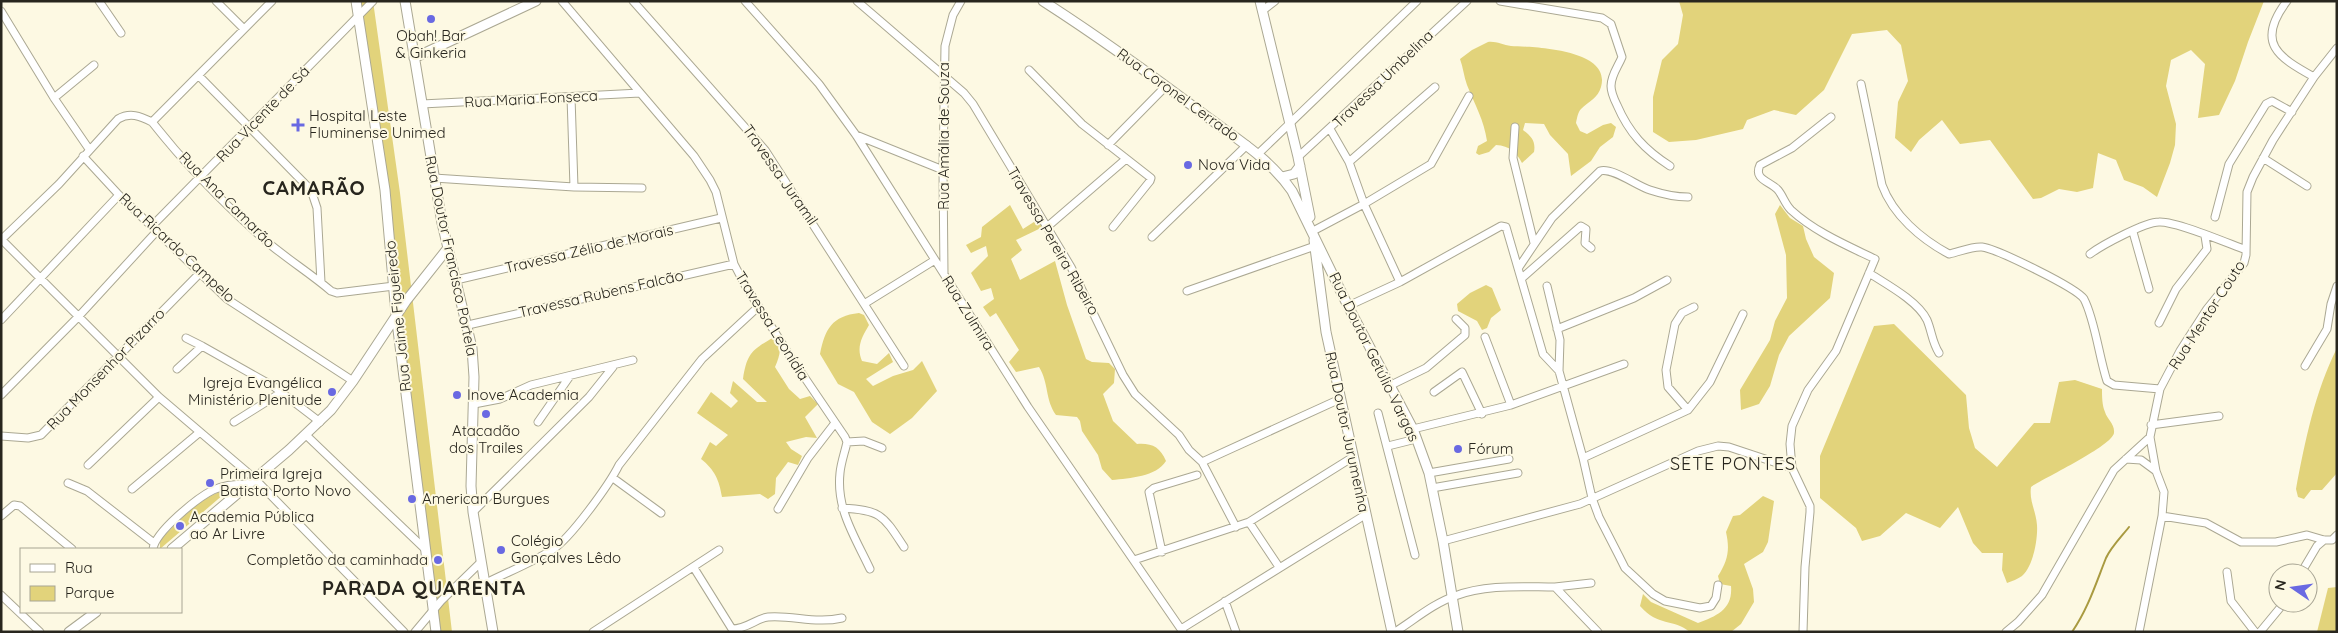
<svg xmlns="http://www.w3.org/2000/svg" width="2338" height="633" viewBox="0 0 2338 633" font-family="Quicksand,sans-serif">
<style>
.green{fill:#e2d37b}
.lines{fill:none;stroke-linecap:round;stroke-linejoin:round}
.stream{stroke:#a99a40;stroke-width:2}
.minor-casing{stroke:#aba893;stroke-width:9}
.major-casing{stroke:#aba893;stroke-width:11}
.minor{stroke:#fff;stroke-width:7}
.major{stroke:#fff;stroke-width:9}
.poi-dot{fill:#6969e2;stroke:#fdf9e3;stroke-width:2}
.labels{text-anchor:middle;stroke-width:4;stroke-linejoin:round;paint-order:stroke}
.poi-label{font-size:15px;fill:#28261e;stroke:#fdf9e3;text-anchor:start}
.street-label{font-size:15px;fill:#28261e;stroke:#fdf9e3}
.quarter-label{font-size:18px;letter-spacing:1px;fill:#28261e;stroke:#fdf9e3}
.district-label{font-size:20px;font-weight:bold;letter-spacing:1px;fill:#28261e;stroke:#fdf9e3}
</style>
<rect width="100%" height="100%" fill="#fdf9e3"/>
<path class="green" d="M 359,1 L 373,1 L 400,193 L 452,632 L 438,632 Z
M 1679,1 L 2264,1 L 2248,42 L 2235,81 L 2219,115 L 2198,118 L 2205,64 L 2191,50 L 2171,60 L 2166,86 L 2176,124 L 2175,145 L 2170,163 L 2157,197 L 2143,187 L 2124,180 L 2116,160 L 2098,153 L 2093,188 L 2077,192 L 2059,189 L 2041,198 L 2033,199 L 1990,140 L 1960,144 L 1942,120 L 1919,140 L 1911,152 L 1895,138 L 1898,102 L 1908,81 L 1901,45 L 1887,30 L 1852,34 L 1824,90 L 1796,115 L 1774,110 L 1747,120 L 1743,129 L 1696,140 L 1669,142 L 1653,132 L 1653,97 L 1662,60 L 1678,44 L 1683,15 Z
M 1488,42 C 1496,41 1503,45 1511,46 C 1533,47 1612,49 1601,87 C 1598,98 1589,101 1581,109 C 1578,112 1577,118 1576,123 L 1580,131 L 1587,134 L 1603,125 L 1611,123 L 1616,127 L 1613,137 L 1600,147 L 1591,161 L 1571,176 L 1568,154 L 1550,135 L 1544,124 L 1525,123 L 1523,130 C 1531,136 1536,141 1534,152 L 1522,163 C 1516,152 1510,146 1496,145 L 1489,152 L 1479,155 L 1476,153 L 1478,146 L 1487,141 C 1484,120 1475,105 1467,85 C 1464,77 1463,67 1460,59 L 1472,50 Z
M 1010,205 L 1023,229 L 1037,220 L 1043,227 L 1016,240 L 1022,250 L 1011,259 L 1020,280 L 1055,261 L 1067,305 L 1086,359 L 1092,362 L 1109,363 L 1115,369 L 1114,383 L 1103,394 L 1113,421 L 1137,444 C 1152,443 1160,447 1166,461 C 1156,477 1130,478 1112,480 L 1102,469 L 1098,455 L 1082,431 L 1080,421 L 1077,417 L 1056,415 C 1045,400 1049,383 1039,367 L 1016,372 L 1009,362 L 1019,350 L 996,313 L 990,317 L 983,307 L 994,299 L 991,288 L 981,291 L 971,273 L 988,256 L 986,246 L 971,253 L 966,245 L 981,237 L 982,227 Z
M 1780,205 L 1790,218 L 1803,226 L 1806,239 L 1814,257 L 1834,273 L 1830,298 L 1789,336 L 1779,355 L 1770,386 L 1759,404 L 1741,410 L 1740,390 L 1770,340 L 1775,321 L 1787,298 L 1786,255 L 1775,214 Z
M 1486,285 L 1492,288 L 1501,310 L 1491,318 L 1487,328 L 1482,330 L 1477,321 L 1458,311 L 1457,304 L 1470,293 Z
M 859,313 L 864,315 L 869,325 C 862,337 856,347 862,361 L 877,364 L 889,353 L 893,362 L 866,379 L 873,386 L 893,376 L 913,370 L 922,361 L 937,391 L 912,418 L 890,434 L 872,422 L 854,392 L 838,384 L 820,354 C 825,329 832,316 859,313 Z
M 1894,324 L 1966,395 L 1969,428 L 1975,448 L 1997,467 L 2034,423 L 2050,423 L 2059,382 L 2075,380 L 2102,389 C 2102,396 2102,405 2105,412 C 2107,419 2115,424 2114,433 C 2112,446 2044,478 2031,487 C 2029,501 2036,511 2037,525 C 2038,539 2033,567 2022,576 C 2018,579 2012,581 2007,583 L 2002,570 L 2003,553 L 1982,553 L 1973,543 L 1958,507 L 1940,528 L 1906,513 L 1880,536 L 1862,541 L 1856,528 L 1820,498 L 1820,456 L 1874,326 Z
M 774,337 C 783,347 780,355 775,367 L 789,389 L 800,399 L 810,396 L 818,404 L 805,417 L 817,438 L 806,437 L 786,442 L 791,449 L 802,456 L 798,465 L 788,462 L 776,478 L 775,494 L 768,499 L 760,494 L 722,497 C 719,480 715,470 701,459 L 710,442 L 716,446 L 728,435 L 697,413 L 711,392 L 731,408 L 738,401 L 730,393 L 733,381 L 757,402 L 767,402 L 743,379 C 747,353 752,350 774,337 Z
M 2337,348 L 2337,473 L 2322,490 L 2311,490 L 2304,499 L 2298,497 L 2296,489 C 2305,441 2315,392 2337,348 Z
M 231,488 L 160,549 L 160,540 C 181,519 202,495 231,488 Z
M 1763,496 L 1774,501 L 1768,542 L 1763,552 L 1744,564 L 1753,589 L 1754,602 L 1741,624 L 1731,632 L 1690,632 C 1673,618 1658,627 1640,606 L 1643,594 L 1651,602 L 1698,623 C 1717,616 1733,609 1731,586 L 1720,584 L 1718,576 C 1728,560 1730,550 1726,532 L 1733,516 L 1740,515 Z
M 2337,587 L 2337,632 L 2317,632 L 2328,588 Z"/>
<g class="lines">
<path class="stream" d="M 2072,632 C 2088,609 2096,583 2106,558 C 2111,547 2122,536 2129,527"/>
<defs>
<path id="minor" d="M 99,1 L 121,33
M 216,1 L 244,29
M 562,1 L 694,156 L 710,180 L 716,192 L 734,264 L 745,285 L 788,353 L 845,437 L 847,442 C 845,452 841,462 840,473 C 836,509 855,537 870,569
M 633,1 L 765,150 L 904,366
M 745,1 L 819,84 L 856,135 L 1028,407 L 1183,632
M 857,1 L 964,93 L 973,104 L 1071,267 L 1123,375 L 1135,394 L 1179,435 L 1189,450 L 1202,462 L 1236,527
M 1500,1 L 1602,18 L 1611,24 L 1622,57 C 1618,67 1611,75 1611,86 C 1611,93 1614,99 1617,105 C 1629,133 1645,150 1670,166
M 2287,1 C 2255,43 2278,57 2314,77
M 1,11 L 54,98 L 89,149
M 1262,11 L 1275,1
M 1029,70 L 1082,124 L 1151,178 L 1150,181 L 1113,227
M 199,76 L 311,190 L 317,208 L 321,282
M 1861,84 L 1882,185 C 1893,215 1921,239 1949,254 C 1959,252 1972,246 1982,247 C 1997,249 2077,288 2084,299 C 2095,320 2099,357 2107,381 L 2114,385 L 2160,389
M 571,97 L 574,187
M 54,98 L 94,65
M 422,104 L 640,93
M 152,122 L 272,1
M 1515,127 L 1513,158 L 1534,243
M 1330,129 L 1349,162 L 1364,204 L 1400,282
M 856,135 L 943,170
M 1108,145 L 1166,86
M 1258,154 L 1417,1
M 83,156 L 119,195 L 227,299 L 353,381
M 1298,157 L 1467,1
M 2263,158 L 2307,186
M 1349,162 L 1435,87
M 434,178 L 574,187 L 642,188
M 2215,217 L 2229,164 L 2266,104 L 2272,101 L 2292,112
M 152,226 L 373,1
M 1047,227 L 1126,159
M 1313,231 L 1364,204 L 1431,164 L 1469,96
M 2133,232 L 2149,289
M 1152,237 L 1247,145
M 1,239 L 159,397 L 254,478 L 404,632
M 1,240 L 59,184 L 118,119 C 130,112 140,116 152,122 C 186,165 225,205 266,241 C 287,259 310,273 331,291 L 337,293 L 394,286
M 2090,254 C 2102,245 2145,222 2159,222 C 2176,221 2227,243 2246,250
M 1519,267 L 1552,218 L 1600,171 C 1612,167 1637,186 1650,190 C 1662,194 1675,197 1688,197
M 1869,273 C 1886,284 1918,301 1927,320 C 1932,332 1932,342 1939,353
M 944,274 L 943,170 L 945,46 L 953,15 L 961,1
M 1522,278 L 1581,226 L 1586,229 L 1585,243 L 1591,248
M 456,280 L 721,218
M 1547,286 L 1560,340 L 1559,371
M 1187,291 L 1315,246
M 864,304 L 935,260
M 1348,306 L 1400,282 L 1501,226 L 1506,227 L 1543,354 L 1559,371 L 1583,458 L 1592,498 L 1599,517 L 1619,556 L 1625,568 L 1653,594 L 1665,601 L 1700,608 L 1711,606 L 1716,598 L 1718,585
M 1,320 L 119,195
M 2159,323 L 2176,289 L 2207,249 L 2205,236
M 468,325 L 734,264
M 1557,329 L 1634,298 L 1667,280
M 1485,337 L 1511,405
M 186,338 L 202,346
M 2305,366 L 2327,329 L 2331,304 L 2337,286
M 177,369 L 202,346 L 273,386 L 320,422
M 1391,385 L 1426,368 L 1465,335 L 1465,328 L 1456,319
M 1434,392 L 1462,372 L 1482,414
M 1,395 L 79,316 L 157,231
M 474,404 L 500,399 L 531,385 L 633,360
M 1688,410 L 1668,387 L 1666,370 L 1675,324 L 1682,313 L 1694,307
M 1378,413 L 1415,555
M 234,422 L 282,392
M 538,422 L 570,376
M 2151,425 L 2219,416
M 1413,429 L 1511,405 L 1624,364
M 306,435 L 426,550
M 1,436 L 28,438 L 41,435 L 199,274
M 847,442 L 864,441 L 882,448
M 1388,446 L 1416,439
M 1583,458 L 1688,410 L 1710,382 L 1743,314
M 2126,459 L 2141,460 L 2156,471
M 1202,462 L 1340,399
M 88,465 L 159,397
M 1429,473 L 1509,459
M 613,478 L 661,513
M 68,483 L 87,491 L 154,543
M 1432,488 L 1518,473
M 132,489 L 200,432
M 842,508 C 881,510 883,515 904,547
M 778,509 L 808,458 L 835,423
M 473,512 L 589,397 L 613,367
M 1,516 L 14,505 L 20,506 L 72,549
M 2162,516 L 2206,523 L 2241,542 L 2276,542 L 2307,535 L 2324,540 L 2332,540 L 2337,535
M 1249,522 L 1279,567
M 1443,541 L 1580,504 L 1698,451 L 1718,446 L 1729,447 L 1792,468
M 153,549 C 155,532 197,498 213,490 C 224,485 235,484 247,484
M 1162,552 L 1149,492 L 1154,488 L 1197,475
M 1134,560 L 1249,522 L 1353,457
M 694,568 L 732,629 C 747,629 757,618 768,617 C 794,615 815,624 842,618
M 2227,572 L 2231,601 L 2255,632
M 2301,573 L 2317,546 L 2324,540
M 486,583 C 508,572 531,563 552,550 C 570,539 609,485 619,465 L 702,359 L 758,307
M 1555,587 L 1591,583
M 1,595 L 40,632
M 1225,601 L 1236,632
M 1181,629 L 1365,515
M 415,632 L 441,601 L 481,562
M 593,632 L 719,550
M 1395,632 C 1414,620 1434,603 1455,596 C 1486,584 1522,587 1555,587 L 1598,632
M 1803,632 L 1805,567 L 1810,512 L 1810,506 L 1792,468 L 1790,444 L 1792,426 L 1808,390 L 1836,351 L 1875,259 C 1846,245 1815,232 1791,210 C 1785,204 1783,196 1778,190 C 1770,181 1753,180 1760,165 L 1792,148 L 1831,117
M 2006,632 L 2018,622 L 2042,595 L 2114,470 L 2150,437
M 2139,632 L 2162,516 L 2164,492 L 2156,471 L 2150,437 L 2160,389 L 2180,351 L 2207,309 L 2244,263 L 2246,255 L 2247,192 L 2253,177 L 2273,140 L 2314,77 L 2337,48
M 2260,632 L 2284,603"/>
<path id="major" d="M 356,1 L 385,190 L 396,314 L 436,632
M 405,1 L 442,223 L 472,348 L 474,377 L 471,486 L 473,512 L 493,632
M 1043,1 C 1099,37 1153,76 1206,116 C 1237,139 1270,159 1292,191 L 1348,306 L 1413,429 L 1429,473 L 1443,541 L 1458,632
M 1260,1 L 1298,157 L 1310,217
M 414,58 L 536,1
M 1282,177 L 1294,174 L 1300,166
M 1314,240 L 1326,332 L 1392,632
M 172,549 L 289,450 L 331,410 L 353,381 L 406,301 L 448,248
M 69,632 L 96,612"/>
</defs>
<use href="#minor" class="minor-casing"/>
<use href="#major" class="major-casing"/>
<use href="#minor" class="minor"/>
<use href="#major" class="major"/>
</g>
<g class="poi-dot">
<circle cx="431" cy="19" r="5"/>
<path d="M295.5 117.5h5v5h5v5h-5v5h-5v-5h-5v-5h5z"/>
<circle cx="1188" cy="165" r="5"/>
<circle cx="332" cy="392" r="5"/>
<circle cx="457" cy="395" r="5"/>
<circle cx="486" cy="414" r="5"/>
<circle cx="1458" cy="449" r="5"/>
<circle cx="210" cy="483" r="5"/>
<circle cx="412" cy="499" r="5"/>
<circle cx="180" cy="526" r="5"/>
<circle cx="501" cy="550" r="5"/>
<circle cx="438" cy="560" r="5"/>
</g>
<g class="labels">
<g class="poi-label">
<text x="431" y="41" text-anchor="middle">Obah! Bar<tspan x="431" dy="17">&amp; Ginkeria</tspan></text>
<text x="309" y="121">Hospital Leste<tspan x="309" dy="17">Fluminense Unimed</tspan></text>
<text x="1198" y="170">Nova Vida</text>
<text x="322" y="388" text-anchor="end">Igreja Evangélica<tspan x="322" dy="17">Ministério Plenitude</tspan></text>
<text x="467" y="400">Inove Academia</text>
<text x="486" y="436" text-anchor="middle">Atacadão<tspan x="486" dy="17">dos Trailes</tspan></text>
<text x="1468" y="454">Fórum</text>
<text x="220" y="479">Primeira Igreja<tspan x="220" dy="17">Batista Porto Novo</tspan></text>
<text x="422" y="504">American Burgues</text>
<text x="190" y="522">Academia Pública<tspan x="190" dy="17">ao Ar Livre</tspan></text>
<text x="511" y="546">Colégio<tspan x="511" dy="17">Gonçalves Lêdo</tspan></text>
<text x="428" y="565" text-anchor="end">Completão da caminhada</text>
</g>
<g class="street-label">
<text transform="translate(1383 79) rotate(-44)" y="5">Travessa Umbelina</text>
<text transform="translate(1178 95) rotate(36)" y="5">Rua Coronel Cerrado</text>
<text transform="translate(531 99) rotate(-3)" y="5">Rua Maria Fonseca</text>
<text transform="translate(263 114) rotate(-46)" y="5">Rua Vicente de Sá</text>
<text transform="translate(944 136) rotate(-90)" y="5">Rua Amália de Souza</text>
<text transform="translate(780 175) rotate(55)" y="5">Travessa Juramil</text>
<text transform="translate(227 200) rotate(45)" y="5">Rua Ana Camarão</text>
<text transform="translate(1053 241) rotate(60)" y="5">Travessa Pereira Ribeiro</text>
<text transform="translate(177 248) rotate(43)" y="5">Rua Ricardo Campelo</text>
<text transform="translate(589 249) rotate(-13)" y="5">Travessa Zélio de Morais</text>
<text transform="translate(451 256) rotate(78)" y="5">Rua Doutor Francisco Portela</text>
<text transform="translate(601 294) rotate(-13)" y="5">Travessa Rubens Falcão</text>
<text transform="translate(968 313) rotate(58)" y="5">Rua Zulmira</text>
<text transform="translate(2207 315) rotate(-57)" y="5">Rua Mentor Couto</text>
<text transform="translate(398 316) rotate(-96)" y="5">Rua Jaime Figueiredo</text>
<text transform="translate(772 326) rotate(58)" y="5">Travessa Leonídia</text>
<text transform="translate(1374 357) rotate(64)" y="5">Rua Doutor Getúlio Vargas</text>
<text transform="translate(106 369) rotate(-46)" y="5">Rua Monsenhor Pizarro</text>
<text transform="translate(1347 432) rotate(78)" y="5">Rua Doutor Jurumenha</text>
</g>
<g class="quarter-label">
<text x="1733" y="470">SETE PONTES</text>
</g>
<g class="district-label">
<text x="314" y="195">CAMARÃO</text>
<text x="424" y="595">PARADA QUARENTA</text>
</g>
</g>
<rect width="2338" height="633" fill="none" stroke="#28261e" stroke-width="5"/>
<rect x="20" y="548" width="162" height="65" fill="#fdf9e3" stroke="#a8a594"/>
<rect x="30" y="564" width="25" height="8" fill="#ffffff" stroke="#a8a594"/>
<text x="65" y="573" font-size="15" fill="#28261e">Rua</text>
<rect x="30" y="586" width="25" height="15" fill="#e2d37b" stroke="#a8a594"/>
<text x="65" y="598" font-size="15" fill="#28261e">Parque</text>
<g transform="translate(2293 588) rotate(283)"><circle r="24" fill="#fdf9e3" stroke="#a8a594"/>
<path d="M0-4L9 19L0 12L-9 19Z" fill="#6969e2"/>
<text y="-8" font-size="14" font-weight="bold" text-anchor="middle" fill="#28261e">N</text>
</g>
</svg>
